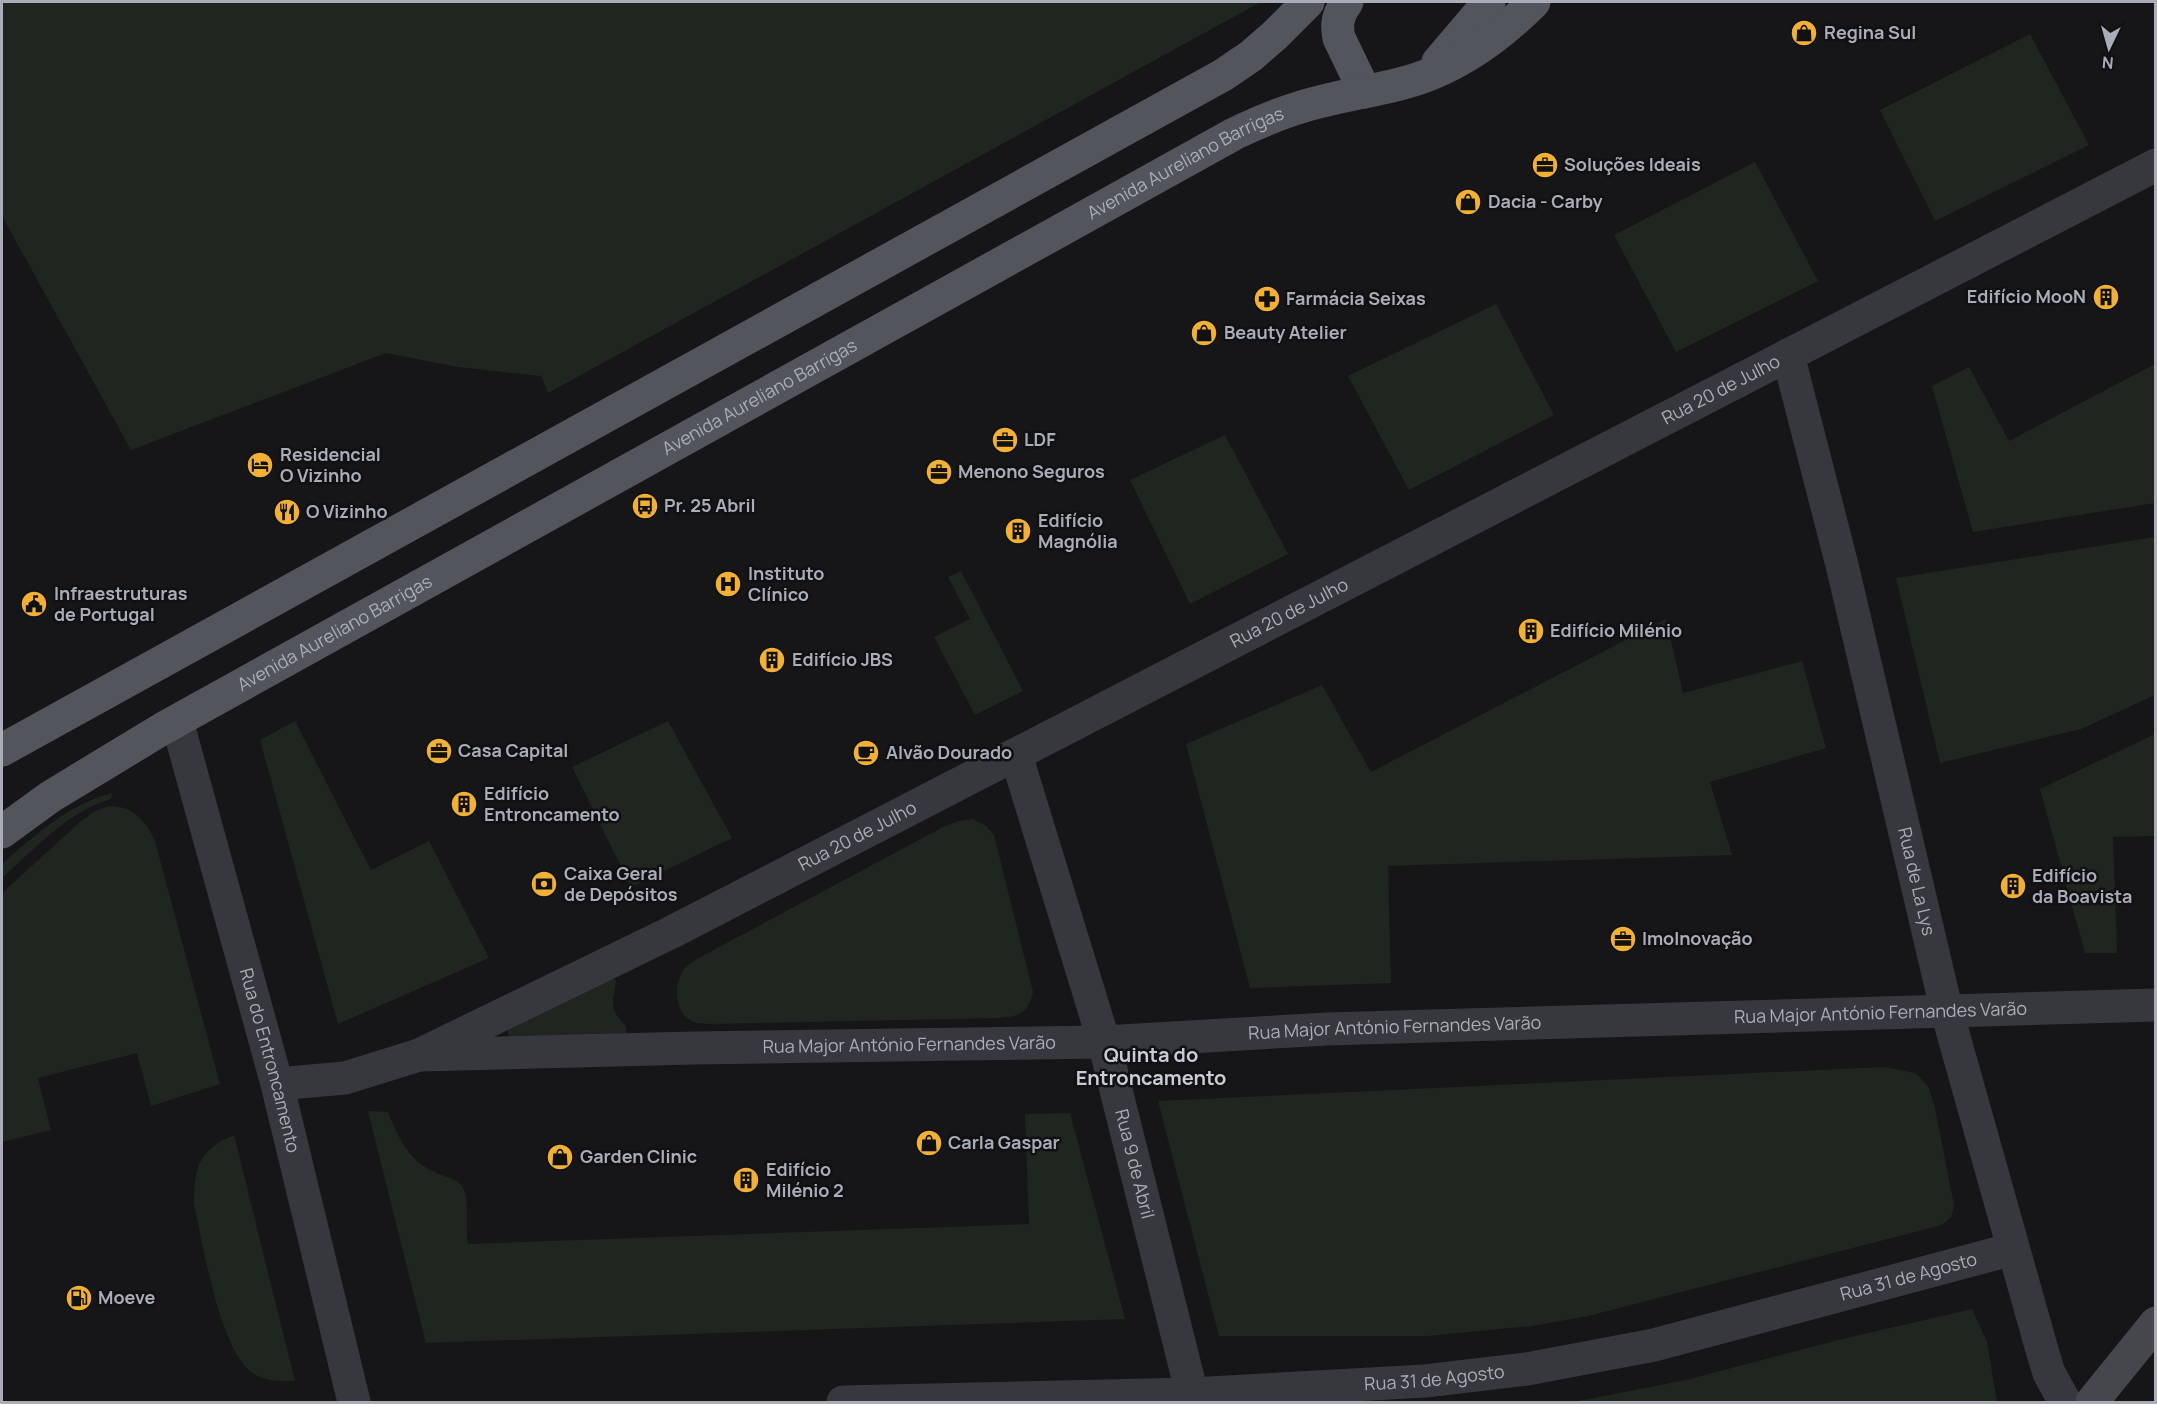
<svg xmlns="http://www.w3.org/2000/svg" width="2157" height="1404" viewBox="0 0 2157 1404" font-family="Manrope,sans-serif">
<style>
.green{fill:#1e261f}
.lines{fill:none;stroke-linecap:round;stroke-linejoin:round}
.street{stroke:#37383d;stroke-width:33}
.secondary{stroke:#45474d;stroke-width:33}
.primary{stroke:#53555c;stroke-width:33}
.labels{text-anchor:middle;stroke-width:5;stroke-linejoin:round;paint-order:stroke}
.poi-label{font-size:18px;font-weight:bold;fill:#a8adb8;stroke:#111113;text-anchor:start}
.street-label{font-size:18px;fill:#a8adb8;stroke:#111113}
.neighbourhood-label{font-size:20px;font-weight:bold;fill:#c9ccd4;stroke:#111113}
</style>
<rect width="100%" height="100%" fill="#161618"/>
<path class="green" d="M 2,2 L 1261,2 L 548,393 L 541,376 L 458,367 L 386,353 L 131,450 L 2,216 Z
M 2030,34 L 2089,145 L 1935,221 L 1880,110 Z
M 1755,162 L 1818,281 L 1676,352 L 1614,235 Z
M 1496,304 L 1554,415 L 1409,490 L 1348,376 Z
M 2155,364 L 2155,503 L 1973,532 L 1932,386 L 1969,367 L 2009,441 Z
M 1225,435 L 1288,554 L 1190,604 L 1130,480 Z
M 2155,537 L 2155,695 L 2081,729 L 1940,763 L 1896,578 Z
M 961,571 L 1023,691 L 975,715 L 934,637 L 970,619 L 948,577 Z
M 1666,619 L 1683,693 L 1802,661 L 1826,748 L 1710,782 L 1732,855 L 1388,866 L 1391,983 L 1250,988 L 1186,744 L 1322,685 L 1371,772 Z
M 295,721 L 371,870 L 429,841 L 489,958 L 338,1024 L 260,740 Z
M 668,721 L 732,838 L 631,887 L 572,767 Z
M 2155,734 L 2155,836 L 2113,837 L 2117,953 L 2085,953 L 2040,789 Z
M 112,793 L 111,799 C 68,811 34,850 2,878 L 2,864 C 35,835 69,804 112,793 Z
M 109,806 C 134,806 145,820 155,841 L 220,1084 L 151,1106 L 137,1053 L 38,1078 L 51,1130 L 2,1142 L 2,893 L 81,821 L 95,811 Z
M 973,819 L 986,826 L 994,835 L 1033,992 C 1028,1015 1017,1017 996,1018 L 708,1024 C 703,1023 698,1024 694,1022 C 674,1015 673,984 684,969 C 687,965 692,963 695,960 L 945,826 L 959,821 Z
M 613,977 L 616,981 C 613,1004 608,1007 626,1026 L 626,1035 L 511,1039 L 508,1034 L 508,1029 Z
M 1884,1067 L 1915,1073 L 1928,1086 L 1934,1104 L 1954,1205 L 1951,1217 L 1942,1225 L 1588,1316 L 1532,1326 L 1427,1336 L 1219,1336 L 1158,1101 Z
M 368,1111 L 388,1112 C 398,1136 407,1158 432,1171 C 443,1177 462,1178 465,1193 C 469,1209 465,1228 468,1244 L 1029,1224 L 1025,1114 L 1070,1113 L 1125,1319 L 426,1343 Z
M 234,1135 L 295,1381 C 279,1381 264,1382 251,1372 C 219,1346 203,1245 194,1204 C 194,1168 199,1149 234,1135 Z
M 1972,1309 L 1987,1342 L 1997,1402 L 1573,1402 L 1686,1380 L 1838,1340 Z"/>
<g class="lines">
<g class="street">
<path id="s1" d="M 1788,355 L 1842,565 L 1947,1012 L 2042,1350 L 2049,1373 L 2065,1402"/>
<path id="s2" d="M 177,721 L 277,1084 L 354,1402"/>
<path id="s3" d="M 1016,755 L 1104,1042 L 1194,1402"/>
<path id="s4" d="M 419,1055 L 672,932 L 2156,165"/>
<path id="s5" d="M 277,1084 L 345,1078 L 419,1055 L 693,1048 L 1104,1042 L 1327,1029 L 2156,1005"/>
<path id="s6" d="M 843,1402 L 1192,1394 L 1425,1381 L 1527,1369 L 1654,1345 L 2013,1249"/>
</g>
<path class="secondary" d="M 2092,1402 L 2156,1323"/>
<g class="primary">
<path d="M 1347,2 C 1338,14 1336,24 1339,38 L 1365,92"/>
<path d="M 1438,62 L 1489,2"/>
<path d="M 2,750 L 1223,75 L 1251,56 L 1274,36 L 1308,2"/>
<path id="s7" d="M 2,832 L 50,797 L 162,729 L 1234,134 C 1263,120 1292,108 1323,101 C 1354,93 1386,89 1417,79 C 1462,64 1501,35 1534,2"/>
</g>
</g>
<defs>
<symbol id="shop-disc" viewBox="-11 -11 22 22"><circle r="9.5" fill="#f2b134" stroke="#111113"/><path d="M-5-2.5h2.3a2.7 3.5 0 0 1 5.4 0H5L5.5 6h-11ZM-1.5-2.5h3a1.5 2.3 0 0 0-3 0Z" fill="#111"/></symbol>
<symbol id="office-disc" viewBox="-11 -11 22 22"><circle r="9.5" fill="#f2b134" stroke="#111113"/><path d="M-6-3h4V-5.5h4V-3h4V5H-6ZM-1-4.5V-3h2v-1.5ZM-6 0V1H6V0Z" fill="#111"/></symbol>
<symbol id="building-disc" viewBox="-11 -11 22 22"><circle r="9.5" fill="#f2b134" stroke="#111113"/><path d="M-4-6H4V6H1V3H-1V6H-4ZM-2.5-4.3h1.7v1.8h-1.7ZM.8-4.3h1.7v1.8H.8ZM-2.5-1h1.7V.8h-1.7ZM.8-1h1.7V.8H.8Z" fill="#111"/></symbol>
<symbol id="pharmacy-disc" viewBox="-11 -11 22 22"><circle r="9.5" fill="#f2b134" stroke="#111113"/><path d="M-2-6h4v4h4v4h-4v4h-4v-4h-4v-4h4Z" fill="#111"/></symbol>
<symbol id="hotel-disc" viewBox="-11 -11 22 22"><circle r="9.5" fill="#f2b134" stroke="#111113"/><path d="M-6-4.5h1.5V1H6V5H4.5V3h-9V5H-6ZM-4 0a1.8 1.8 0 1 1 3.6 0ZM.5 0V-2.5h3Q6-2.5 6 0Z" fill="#111"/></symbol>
<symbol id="bus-disc" viewBox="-11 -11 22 22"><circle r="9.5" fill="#f2b134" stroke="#111113"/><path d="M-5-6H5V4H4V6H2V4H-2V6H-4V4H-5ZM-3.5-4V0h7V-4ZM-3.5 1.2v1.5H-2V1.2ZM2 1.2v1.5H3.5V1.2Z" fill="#111"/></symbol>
<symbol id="restaurant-disc" viewBox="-11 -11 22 22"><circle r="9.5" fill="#f2b134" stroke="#111113"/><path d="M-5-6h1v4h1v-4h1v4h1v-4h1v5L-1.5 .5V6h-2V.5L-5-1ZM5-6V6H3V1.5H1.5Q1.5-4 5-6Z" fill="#111"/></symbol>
<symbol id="hospital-disc" viewBox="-11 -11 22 22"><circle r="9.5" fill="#f2b134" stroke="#111113"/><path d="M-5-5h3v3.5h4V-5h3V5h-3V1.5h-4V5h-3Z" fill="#111"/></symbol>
<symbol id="civic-disc" viewBox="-11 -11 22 22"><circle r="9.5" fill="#f2b134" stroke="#111113"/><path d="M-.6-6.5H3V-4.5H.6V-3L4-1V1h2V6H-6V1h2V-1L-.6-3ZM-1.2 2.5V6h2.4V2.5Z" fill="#111"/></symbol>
<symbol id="cafe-disc" viewBox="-11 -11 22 22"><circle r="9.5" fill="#f2b134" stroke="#111113"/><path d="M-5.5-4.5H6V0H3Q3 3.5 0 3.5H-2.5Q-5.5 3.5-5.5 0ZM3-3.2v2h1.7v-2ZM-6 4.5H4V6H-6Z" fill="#111"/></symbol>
<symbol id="bank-disc" viewBox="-11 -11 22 22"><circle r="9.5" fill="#f2b134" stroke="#111113"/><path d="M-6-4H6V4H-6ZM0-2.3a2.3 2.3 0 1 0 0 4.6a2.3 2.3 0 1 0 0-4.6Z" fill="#111"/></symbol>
<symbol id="fuel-disc" viewBox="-11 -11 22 22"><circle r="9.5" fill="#f2b134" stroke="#111113"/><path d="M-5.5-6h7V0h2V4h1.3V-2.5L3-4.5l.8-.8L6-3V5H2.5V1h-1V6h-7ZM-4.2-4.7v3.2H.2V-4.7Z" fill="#111"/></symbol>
</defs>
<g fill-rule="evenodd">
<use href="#shop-disc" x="1789" y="18" width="30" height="30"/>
<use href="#office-disc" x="1530" y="150" width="30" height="30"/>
<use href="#shop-disc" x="1453" y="187" width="30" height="30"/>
<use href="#building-disc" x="2091" y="282" width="30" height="30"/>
<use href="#pharmacy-disc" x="1252" y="284" width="30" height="30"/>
<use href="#shop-disc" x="1189" y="318" width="30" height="30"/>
<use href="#office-disc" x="990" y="425" width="30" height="30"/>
<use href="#hotel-disc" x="245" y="450" width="30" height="30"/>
<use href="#office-disc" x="924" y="457" width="30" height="30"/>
<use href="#bus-disc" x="630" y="491" width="30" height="30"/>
<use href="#restaurant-disc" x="272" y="497" width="30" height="30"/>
<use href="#building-disc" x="1003" y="516" width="30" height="30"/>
<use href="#hospital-disc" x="713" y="569" width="30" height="30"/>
<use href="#civic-disc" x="19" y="589" width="30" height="30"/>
<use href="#building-disc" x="1516" y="616" width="30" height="30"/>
<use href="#building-disc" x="757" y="645" width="30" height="30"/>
<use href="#office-disc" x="424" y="736" width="30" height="30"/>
<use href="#cafe-disc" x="851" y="738" width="30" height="30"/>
<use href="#building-disc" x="449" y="789" width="30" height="30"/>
<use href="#bank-disc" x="529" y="869" width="30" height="30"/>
<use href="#building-disc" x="1998" y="871" width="30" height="30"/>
<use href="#office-disc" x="1608" y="924" width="30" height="30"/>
<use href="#shop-disc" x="914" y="1128" width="30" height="30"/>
<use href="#shop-disc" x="545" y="1142" width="30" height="30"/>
<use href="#building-disc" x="731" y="1165" width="30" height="30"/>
<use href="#fuel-disc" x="64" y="1283" width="30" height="30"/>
</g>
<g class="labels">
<g class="poi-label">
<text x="1824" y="39">Regina Sul</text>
<text x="1564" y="171">Soluções Ideais</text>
<text x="1488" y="208">Dacia - Carby</text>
<text x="2086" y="303" text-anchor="end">Edifício MooN</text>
<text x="1286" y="305">Farmácia Seixas</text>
<text x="1224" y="339">Beauty Atelier</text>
<text x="1024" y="446">LDF</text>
<text x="280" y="461">Residencial<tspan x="280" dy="21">O Vizinho</tspan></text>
<text x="958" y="478">Menono Seguros</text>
<text x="664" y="512">Pr. 25 Abril</text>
<text x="306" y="518">O Vizinho</text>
<text x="1038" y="527">Edifício<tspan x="1038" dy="21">Magnólia</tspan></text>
<text x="748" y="580">Instituto<tspan x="748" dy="21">Clínico</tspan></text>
<text x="54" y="600">Infraestruturas<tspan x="54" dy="21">de Portugal</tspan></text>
<text x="1550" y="637">Edifício Milénio</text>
<text x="792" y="666">Edifício JBS</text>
<text x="458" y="757">Casa Capital</text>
<text x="886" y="759">Alvão Dourado</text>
<text x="484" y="800">Edifício<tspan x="484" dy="21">Entroncamento</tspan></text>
<text x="564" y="880">Caixa Geral<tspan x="564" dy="21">de Depósitos</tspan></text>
<text x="2032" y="882">Edifício<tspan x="2032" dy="21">da Boavista</tspan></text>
<text x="1642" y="945">ImoInovação</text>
<text x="948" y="1149">Carla Gaspar</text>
<text x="580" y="1163">Garden Clinic</text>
<text x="766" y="1176">Edifício<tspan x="766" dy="21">Milénio 2</tspan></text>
<text x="98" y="1304">Moeve</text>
</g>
<g class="street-label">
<text dy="6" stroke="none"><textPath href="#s7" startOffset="1360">Avenida Aureliano Barrigas</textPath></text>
<text dy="6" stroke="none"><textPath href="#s4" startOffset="1462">Rua 20 de Julho</textPath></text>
<text dy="6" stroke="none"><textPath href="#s7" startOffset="874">Avenida Aureliano Barrigas</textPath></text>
<text dy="6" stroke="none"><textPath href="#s4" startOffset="976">Rua 20 de Julho</textPath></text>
<text dy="6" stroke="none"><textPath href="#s7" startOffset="388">Avenida Aureliano Barrigas</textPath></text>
<text dy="6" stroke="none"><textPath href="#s4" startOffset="490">Rua 20 de Julho</textPath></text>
<text dy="6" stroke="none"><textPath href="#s1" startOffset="542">Rua de La Lys</textPath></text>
<text dy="6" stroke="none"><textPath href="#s5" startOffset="1608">Rua Major António Fernandes Varão</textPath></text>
<text dy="6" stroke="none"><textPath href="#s5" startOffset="1122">Rua Major António Fernandes Varão</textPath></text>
<text dy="6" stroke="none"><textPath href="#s5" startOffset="636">Rua Major António Fernandes Varão</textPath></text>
<text dy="6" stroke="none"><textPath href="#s2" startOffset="352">Rua do Entroncamento</textPath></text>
<text dy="6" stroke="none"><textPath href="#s3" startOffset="426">Rua 9 de Abril</textPath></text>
<text dy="6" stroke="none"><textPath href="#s6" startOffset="1078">Rua 31 de Agosto</textPath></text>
<text dy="6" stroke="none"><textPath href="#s6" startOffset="592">Rua 31 de Agosto</textPath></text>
</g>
<g class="neighbourhood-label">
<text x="1151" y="1062">Quinta do<tspan x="1151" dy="23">Entroncamento</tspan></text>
</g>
</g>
<rect width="2157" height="1404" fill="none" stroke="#a8adb8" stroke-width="6"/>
<g transform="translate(2109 48) rotate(185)" stroke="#111113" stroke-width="4.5" paint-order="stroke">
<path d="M0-4.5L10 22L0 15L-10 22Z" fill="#a8adb8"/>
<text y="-9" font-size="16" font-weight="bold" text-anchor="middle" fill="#a8adb8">N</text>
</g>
</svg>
